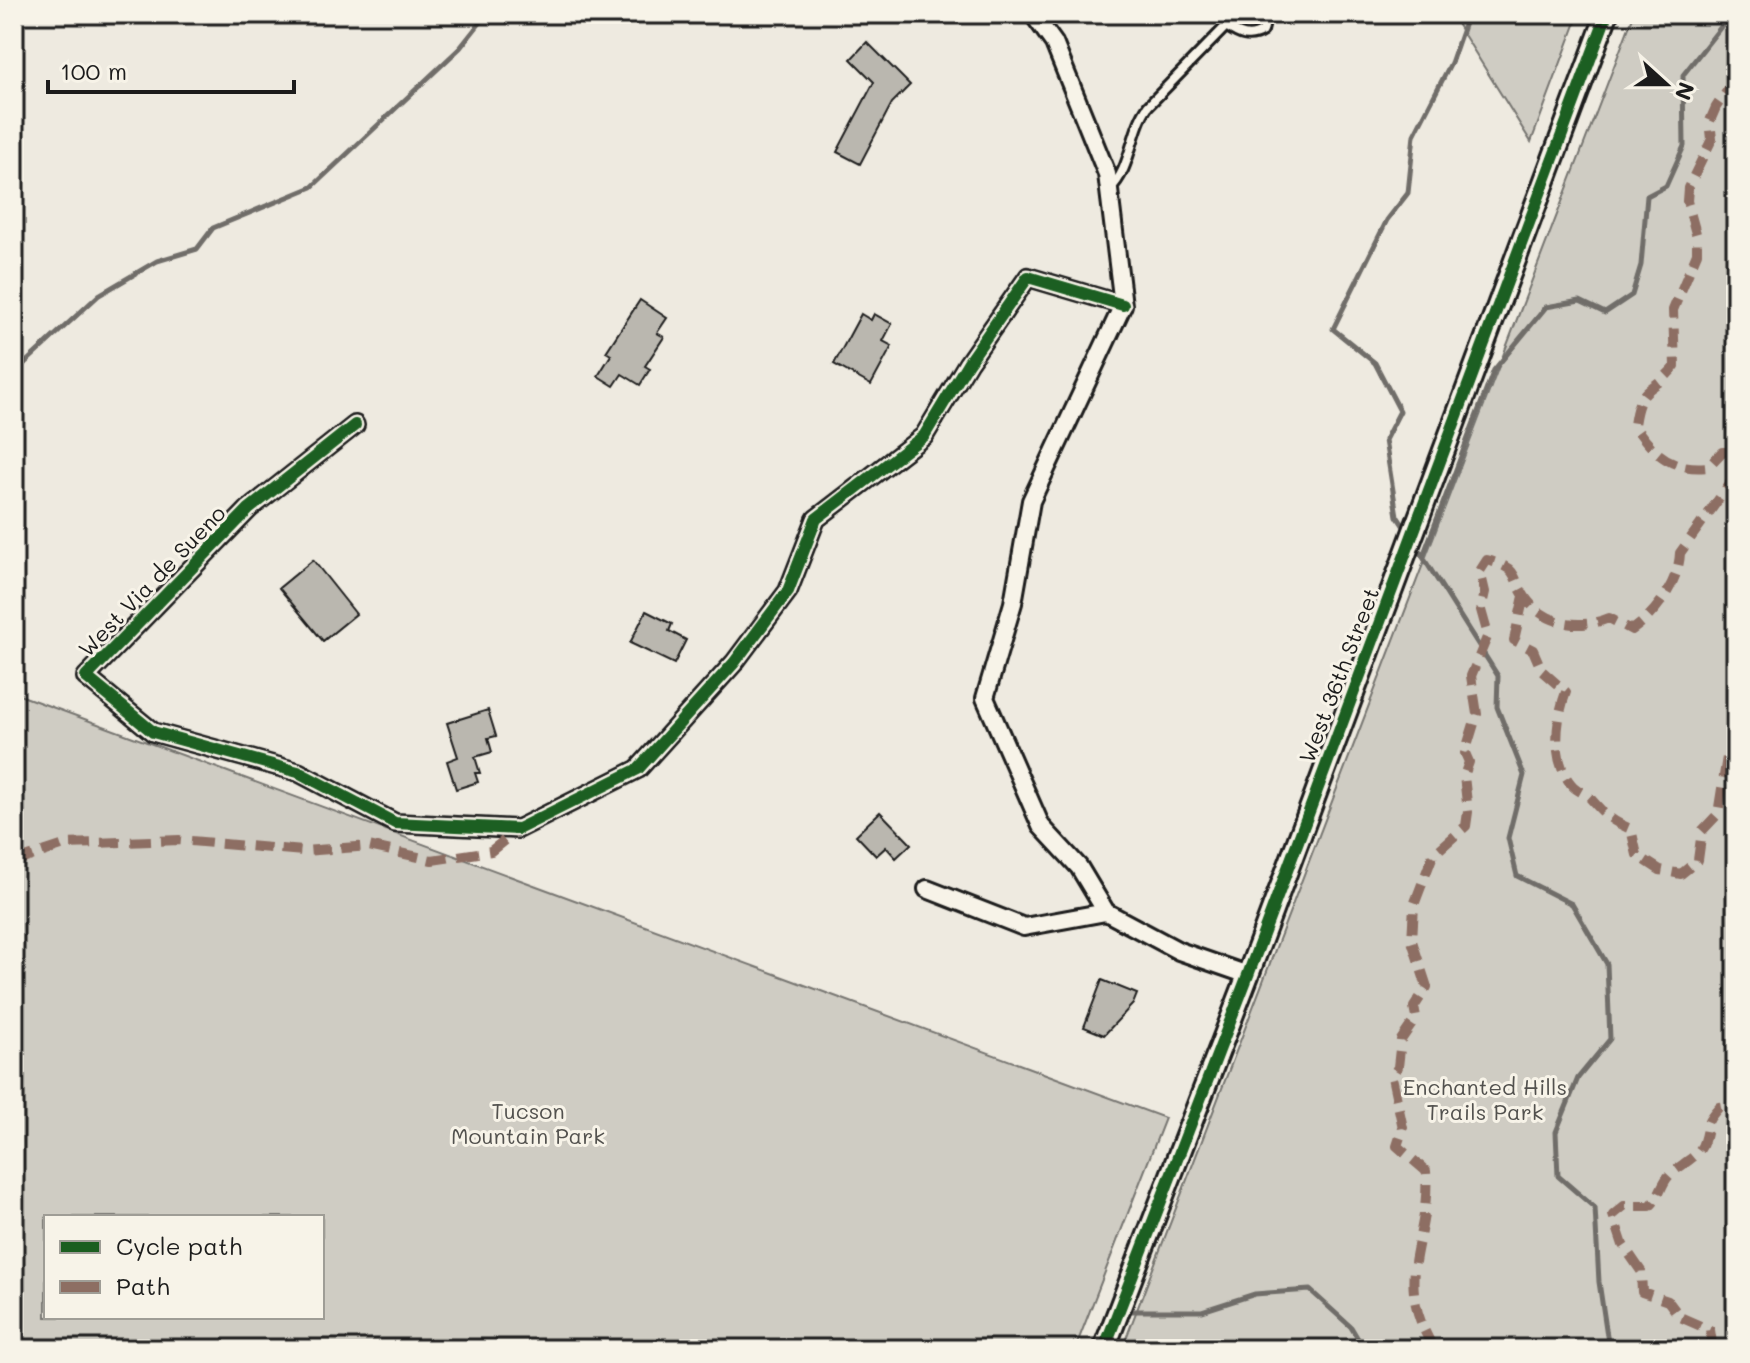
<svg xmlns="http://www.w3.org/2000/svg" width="1750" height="1363" viewBox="0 0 1750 1363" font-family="Mali,sans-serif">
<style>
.green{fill:#cfccc3;stroke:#767470;stroke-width:2;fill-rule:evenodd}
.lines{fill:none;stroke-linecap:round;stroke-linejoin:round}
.stream{stroke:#6f6d69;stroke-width:5}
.building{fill:#bab7af;stroke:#1c1c1c;stroke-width:2}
.service-casing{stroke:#1c1c1c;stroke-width:14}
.minor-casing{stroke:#1c1c1c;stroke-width:22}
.tertiary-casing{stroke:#1c1c1c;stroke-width:26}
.service{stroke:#f7f3e8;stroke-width:8}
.minor{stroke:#f7f3e8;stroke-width:16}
.tertiary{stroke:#f7f3e8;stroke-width:20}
.quiet{stroke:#8d6e63;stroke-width:10;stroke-dasharray:20 10;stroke-linecap:butt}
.cycleway-casing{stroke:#f7f3e8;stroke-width:17}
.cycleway{stroke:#1b5e20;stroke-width:12}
.labels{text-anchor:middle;stroke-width:6;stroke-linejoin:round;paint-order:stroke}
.street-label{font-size:22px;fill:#1c1c1c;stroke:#f7f3e8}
.park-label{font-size:22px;fill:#52514e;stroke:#f7f3e8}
</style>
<rect width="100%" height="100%" fill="#eeeae0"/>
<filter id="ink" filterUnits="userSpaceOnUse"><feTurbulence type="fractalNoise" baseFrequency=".0125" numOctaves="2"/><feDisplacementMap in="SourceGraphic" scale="16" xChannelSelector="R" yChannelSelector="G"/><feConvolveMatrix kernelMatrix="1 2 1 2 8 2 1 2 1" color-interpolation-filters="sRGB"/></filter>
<g filter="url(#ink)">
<path class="green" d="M 1451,14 L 1579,14 L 1531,142 Z
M 1634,14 L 1736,14 L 1736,1349 L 1122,1349 Z
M 14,693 L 1165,1118 L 1075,1349 L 14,1349 ZM 46,1217 L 322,1217 L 322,1317 L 46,1317 Z"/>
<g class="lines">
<path class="stream" d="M 14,373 L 99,295 L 157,261 L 197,249 L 213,228 L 312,187 L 460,48 L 487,14
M 1407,531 L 1397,516 L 1385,440 L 1400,411 L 1375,363 L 1333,329 L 1387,220 L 1408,193 L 1414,135 L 1451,63 L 1468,14
M 1414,543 L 1498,676 L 1497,707 L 1524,775 L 1508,838 L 1517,876 L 1572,904 L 1607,964 L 1610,1039 L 1578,1078 L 1556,1132 L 1558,1176 L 1595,1208 L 1599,1282 L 1609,1349
M 1423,556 L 1494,370 L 1546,307 L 1580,301 L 1605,313 L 1632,295 L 1641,265 L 1647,196 L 1666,186 L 1684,146 L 1683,75 L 1731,14
M 1123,1311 L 1202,1311 L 1255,1294 L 1310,1290 L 1351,1327 L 1364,1349"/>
</g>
<path class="building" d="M 867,42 L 910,85 L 892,103 L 860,164 L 837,152 L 874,82 L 851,59 Z
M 640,300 L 667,318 L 657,333 L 664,337 L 645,366 L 650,369 L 640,385 L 622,374 L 614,386 L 598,376 L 611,355 L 606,352 Z
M 861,314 L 871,320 L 874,314 L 892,324 L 883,341 L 892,346 L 871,385 L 834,364 Z
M 313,560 L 356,614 L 323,641 L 279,588 Z
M 646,611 L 672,624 L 669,631 L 686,640 L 674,664 L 630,643 Z
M 488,710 L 496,736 L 488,738 L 492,752 L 475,757 L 480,773 L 475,773 L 478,782 L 456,789 L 447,761 L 458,757 L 447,723 Z
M 880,812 L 911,844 L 896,858 L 886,847 L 876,856 L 856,835 Z
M 1102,980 L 1137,994 L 1133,1004 L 1104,1035 L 1084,1027 Z"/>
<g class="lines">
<defs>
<path id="service" d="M 1226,26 C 1239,35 1249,40 1263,31 L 1267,14
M 1109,190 C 1132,169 1130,131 1148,106 L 1238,14"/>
<path id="minor" d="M 1033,14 L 1054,43 L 1107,174 L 1123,305 L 1031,501 L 1013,603 L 985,698 L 1041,826 L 1079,867 L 1106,912 L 1179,951 L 1248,975
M 355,425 L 249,509 L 86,677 L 153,732 L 298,772 L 395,823 L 518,829 L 638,769 L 734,663 L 788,591 L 816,519 L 924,436 L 968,363 L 1028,277 L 1123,305
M 927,889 L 1024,927 L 1106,912"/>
<path id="tertiary" d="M 1104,1349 L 1248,975 L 1607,14"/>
</defs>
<use href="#service" class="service-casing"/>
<use href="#minor" class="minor-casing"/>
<use href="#tertiary" class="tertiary-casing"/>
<use href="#service" class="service"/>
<use href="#minor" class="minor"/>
<use href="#tertiary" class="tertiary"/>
<path class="quiet" d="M 1736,78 L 1716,107 L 1710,121 L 1712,139 L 1688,188 L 1687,201 L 1697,237 L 1697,253 L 1673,310 L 1675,366 C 1652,395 1640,382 1634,425 C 1653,453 1671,471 1708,467 L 1722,452 L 1736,452
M 1524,596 L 1514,640 L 1533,650 L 1542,671 L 1566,692 C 1556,719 1551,760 1571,784 C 1576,791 1586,793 1591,799 C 1605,815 1611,821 1631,829 L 1637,855 L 1660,870 L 1681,874 L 1698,860 L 1702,831 L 1718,814 L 1727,757 L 1736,742
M 14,862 L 67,844 L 179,840 L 304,851 L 369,846 L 432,860 L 491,851 L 517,830
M 1434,1349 C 1390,1273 1431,1246 1426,1171 L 1397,1146 L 1403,1128 L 1392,1077 L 1398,1067 L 1401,1040 L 1416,1018 L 1414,1007 L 1427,987 L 1412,941 L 1414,905 L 1433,855 L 1466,826 L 1468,812 L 1464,776 L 1469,762 L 1465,753 L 1477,714 L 1471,676 L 1488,635 L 1481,610 L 1485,592 L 1480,571 L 1487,560 C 1520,569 1510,574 1525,597 C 1544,625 1580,630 1609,618 L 1632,630 C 1655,615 1679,582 1680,553 L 1736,475
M 1713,1349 L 1710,1330 L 1680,1317 L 1668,1301 L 1642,1292 L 1641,1271 L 1623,1245 L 1613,1215 L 1624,1206 L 1650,1206 C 1659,1198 1660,1188 1667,1178 C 1677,1165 1699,1159 1704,1141 C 1710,1122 1703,1125 1719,1107 L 1736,1104"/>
<defs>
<path id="cycleway" d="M 355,425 L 249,509 L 86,677 L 153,732 L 298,772 L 395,823 L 518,829 L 638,769 L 734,663 L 788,591 L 816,519 L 924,436 L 968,363 L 1028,277 L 1123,305
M 1104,1349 L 1248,975 L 1607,14"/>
</defs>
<use href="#cycleway" class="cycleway-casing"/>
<use href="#cycleway" class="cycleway"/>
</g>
</g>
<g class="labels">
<g class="street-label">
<text transform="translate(152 581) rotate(-46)" y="8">West Via de Sueno</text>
<text transform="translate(1339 675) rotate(-69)" y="8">West 36th Street</text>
</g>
<g class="park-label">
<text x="1485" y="1095">Enchanted Hills<tspan x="1485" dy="25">Trails Park</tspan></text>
<text x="528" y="1119">Tucson<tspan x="528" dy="25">Mountain Park</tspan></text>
</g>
</g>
<rect width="1750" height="1363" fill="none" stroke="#f7f3e8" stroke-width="48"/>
<rect x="24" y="24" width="1702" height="1315" fill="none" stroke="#1c1c1c" stroke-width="3" filter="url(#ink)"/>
<rect x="44" y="1215" width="280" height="104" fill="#f7f3e8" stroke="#9f9d96" stroke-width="2"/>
<rect x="60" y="1241" width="40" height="12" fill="#1b5e20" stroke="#9f9d96" stroke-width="2"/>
<text x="116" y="1255" font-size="24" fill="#1c1c1c">Cycle path</text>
<rect x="60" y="1281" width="40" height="12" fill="#8d6e63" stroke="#9f9d96" stroke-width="2"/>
<text x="116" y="1295" font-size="24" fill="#1c1c1c">Path</text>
<g transform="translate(1666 84) rotate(111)" stroke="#f7f3e8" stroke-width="6" paint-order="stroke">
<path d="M0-6L14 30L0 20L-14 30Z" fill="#1c1c1c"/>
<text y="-12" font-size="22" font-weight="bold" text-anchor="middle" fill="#1c1c1c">N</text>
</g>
<path d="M48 80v12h246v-12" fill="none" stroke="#1c1c1c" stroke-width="4"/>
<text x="60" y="80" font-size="24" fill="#1c1c1c" stroke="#f7f3e8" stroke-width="6" paint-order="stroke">100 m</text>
</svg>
